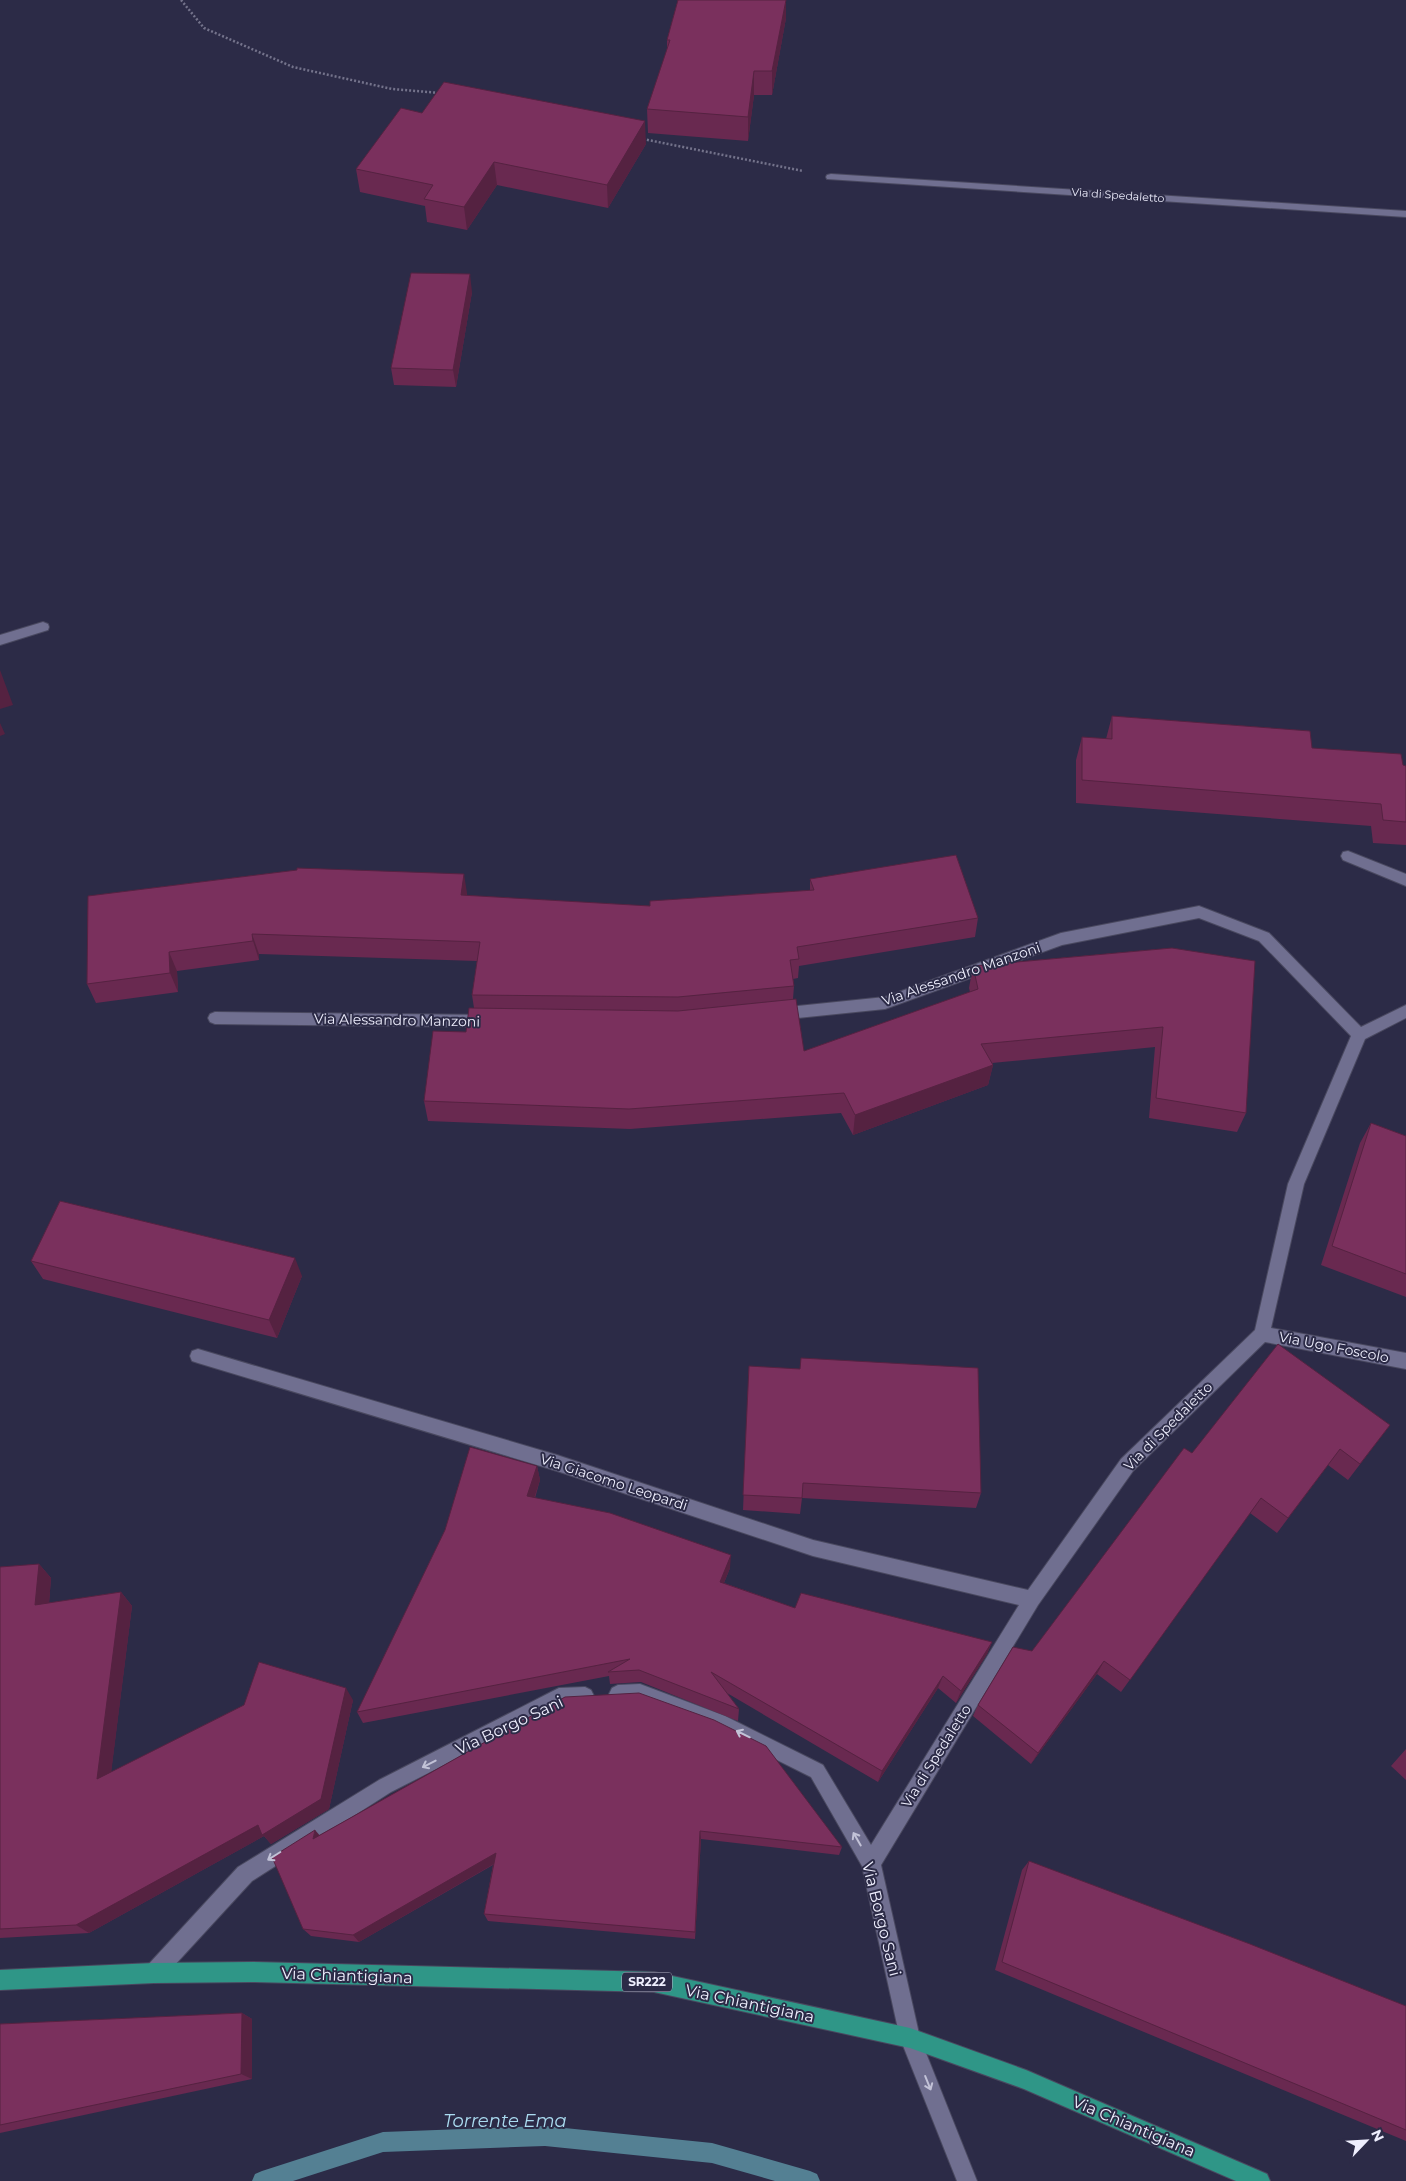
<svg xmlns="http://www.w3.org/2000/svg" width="1406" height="2181" viewBox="0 0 1406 2181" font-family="Montserrat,sans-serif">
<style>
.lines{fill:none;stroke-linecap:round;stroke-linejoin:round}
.stream{fill:#548093;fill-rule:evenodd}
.minor-casing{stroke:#49485f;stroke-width:2}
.major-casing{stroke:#49485f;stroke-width:2}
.path{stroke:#74738b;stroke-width:2.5;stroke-dasharray:2 2;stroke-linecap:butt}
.minor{fill:#706f90;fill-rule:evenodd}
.major{fill:#2f9687;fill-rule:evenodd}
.wall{fill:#692950}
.shaded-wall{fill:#552241}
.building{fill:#7a305d;stroke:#552241}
.oneway{stroke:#c2c2d7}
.labels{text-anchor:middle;stroke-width:4;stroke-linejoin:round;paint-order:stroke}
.far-street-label{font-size:11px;fill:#eeeefd;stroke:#2c2b47}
.shield{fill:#2c2b47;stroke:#b4b4c6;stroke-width:1}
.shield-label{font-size:12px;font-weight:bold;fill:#eeeefd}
.street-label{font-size:14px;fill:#eeeefd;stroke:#2c2b47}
.near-street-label{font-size:16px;fill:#eeeefd;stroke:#2c2b47}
.near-water-label{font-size:18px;font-style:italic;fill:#abdcf1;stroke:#2c2b47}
</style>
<rect width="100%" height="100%" fill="#2c2b47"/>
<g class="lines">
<path class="stream" d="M 545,2126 L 712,2143 L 810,2171 L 817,2174 L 820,2181 L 775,2181 L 712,2163 L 545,2146 L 383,2152 L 293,2181 L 252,2181 L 255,2174 L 262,2171 L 383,2132 Z"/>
<defs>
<path id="minor" d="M 831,174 L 1406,211 L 1406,217 L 827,179 L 826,177 L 827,175 Z
M 43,622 L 48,624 L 49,627 L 48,630 L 0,645 L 0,635 Z
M 1348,851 L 1406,874 L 1406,886 L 1343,860 L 1341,856 L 1343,852 Z
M 1199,906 L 1269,933 L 1361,1027 L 1406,1005 L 1406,1018 L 1365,1039 L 1304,1184 L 1271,1328 L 1406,1353 L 1406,1369 L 1265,1342 L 1133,1471 L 1038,1605 L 881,1865 L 920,2038 L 977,2181 L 957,2181 L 900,2038 L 862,1866 L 811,1777 L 715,1729 L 640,1702 L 618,1703 L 612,1700 L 609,1694 L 612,1688 L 618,1685 L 640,1684 L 725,1716 L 823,1765 L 871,1845 L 1019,1605 L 813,1556 L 557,1471 L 198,1363 L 192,1361 L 190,1356 L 192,1351 L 198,1349 L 557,1455 L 813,1540 L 1028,1590 L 1121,1459 L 1255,1330 L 1288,1184 L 1351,1036 L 1259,941 L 1199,918 L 1062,945 L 885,1009 L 778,1020 L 773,1018 L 771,1014 L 773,1010 L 778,1008 L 885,997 L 1061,933 Z
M 215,1012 L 488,1015 L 493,1017 L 495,1021 L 493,1025 L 488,1027 L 215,1024 L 210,1022 L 208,1018 L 210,1014 Z
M 585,1687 L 591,1690 L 594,1696 L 591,1702 L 585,1705 L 560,1706 L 391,1792 L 252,1881 L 161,1980 L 154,1983 L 147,1980 L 144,1973 L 147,1966 L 238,1867 L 379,1780 L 553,1691 L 559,1688 Z"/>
<path id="major" d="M 252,1962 L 654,1972 L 910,2028 L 1026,2070 L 1267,2174 L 1270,2181 L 1236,2181 L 1024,2089 L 910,2048 L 654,1992 L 252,1982 L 154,1983 L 0,1990 L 0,1970 L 154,1963 Z"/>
</defs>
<use href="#minor" class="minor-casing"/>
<use href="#major" class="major-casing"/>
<path class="path" d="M 181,0 L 204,28 L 293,67 L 392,89 L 440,93
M 643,139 L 803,171"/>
<use href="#minor" class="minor"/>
<use href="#major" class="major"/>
</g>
<path class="wall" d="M 678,0 L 786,0 L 786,18 L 772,95 L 754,95 L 748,141 L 648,133 L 647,109 L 667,50 L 667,40 Z
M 422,113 L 646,144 L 608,208 L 497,185 L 467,230 L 427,222 L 425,206 L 360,192 L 356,169 Z
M 472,292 L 456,387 L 394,385 L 391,368 Z
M 1112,716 L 1312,748 L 1406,766 L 1406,845 L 1373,843 L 1371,826 L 1076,803 L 1076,760 L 1082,737 L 1106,739 Z
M 810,879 L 978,918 L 975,937 L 799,966 L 798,978 L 793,979 L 794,986 L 793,999 L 804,1051 L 970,992 L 969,988 L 973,966 L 1172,948 L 1246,1113 L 1237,1132 L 1149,1118 L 1155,1047 L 992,1063 L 993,1065 L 988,1085 L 853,1135 L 841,1113 L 630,1129 L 428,1121 L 424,1101 L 466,1032 L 474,1008 L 472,995 L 477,961 L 259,954 L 259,960 L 177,971 L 178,992 L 96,1003 L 87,984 L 88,896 L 467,893 L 467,896 L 650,906 L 810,890 Z
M 1371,1123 L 1406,1136 L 1406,1297 L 1321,1265 L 1360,1143 Z
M 31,1261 L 302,1276 L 277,1338 L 43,1279 Z
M 749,1366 L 981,1493 L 976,1508 L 802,1498 L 800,1514 L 743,1510 Z
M 1390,1425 L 1348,1480 L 1328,1465 L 1277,1533 L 1250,1513 L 1121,1692 L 1097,1674 L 1031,1764 L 973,1716 L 978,1705 L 1032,1651 L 1192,1453 Z
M 537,1466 L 540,1480 L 535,1498 L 730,1568 L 724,1583 L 795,1608 L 992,1642 L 987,1654 L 956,1703 L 938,1688 L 878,1782 L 727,1693 L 739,1709 L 738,1721 L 641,1682 L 610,1684 L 609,1676 L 363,1723 L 357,1712 Z
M 39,1564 L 51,1578 L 49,1603 L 121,1592 L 132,1606 L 111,1772 L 353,1700 L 329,1809 L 271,1844 L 264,1836 L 89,1933 L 0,1938 L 0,1567 Z
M 565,1697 L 842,1847 L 839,1855 L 701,1839 L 695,1939 L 488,1921 L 484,1914 L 493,1865 L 359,1942 L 311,1936 L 303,1929 L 320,1835 Z
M 1406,1749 L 1406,1780 L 1391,1766 Z
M 1029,1861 L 1406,2006 L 1406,2141 L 995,1970 L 1022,1870 Z
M 242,2013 L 252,2019 L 252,2079 L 0,2133 L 0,2024 Z"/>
<path class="shaded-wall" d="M 786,0 L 786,18 L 772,95 L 772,71 Z
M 754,71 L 754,95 L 748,141 L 748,117 Z
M 645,121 L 646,144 L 608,208 L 607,185 Z
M 494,162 L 497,185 L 467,230 L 464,207 Z
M 470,274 L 472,292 L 456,387 L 453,370 Z
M 0,670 L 13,705 L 0,709 Z
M 0,723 L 5,734 L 0,736 Z
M 464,874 L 467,893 L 464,915 L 461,895 Z
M 252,934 L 259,954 L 259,960 L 253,941 Z
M 169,952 L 177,971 L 178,992 L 170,973 Z
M 993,1065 L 988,1085 L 853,1135 L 855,1115 Z
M 295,1258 L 302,1276 L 277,1338 L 269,1320 Z
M 537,1466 L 540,1480 L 530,1511 L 527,1496 Z
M 731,1555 L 730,1568 L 719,1595 L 720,1582 Z
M 39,1564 L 51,1578 L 48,1618 L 35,1605 Z
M 121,1592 L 132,1606 L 109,1790 L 97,1779 Z
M 992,1642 L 987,1654 L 956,1703 L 961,1691 Z
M 1104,1661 L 1097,1674 L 1031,1764 L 1038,1753 Z
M 943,1676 L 938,1688 L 878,1782 L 882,1771 Z
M 346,1688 L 353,1700 L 329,1809 L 271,1844 L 264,1836 L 89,1933 L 76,1925 L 258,1825 Z
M 315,1830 L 322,1838 L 313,1839 Z
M 700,1831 L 701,1839 L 695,1939 L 695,1932 Z
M 496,1853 L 499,1861 L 359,1942 L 353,1935 Z
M 242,2013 L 252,2019 L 252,2079 L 241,2074 Z"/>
<path class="building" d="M 678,0 L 786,0 L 772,71 L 754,71 L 748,117 L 647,109 L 670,40 L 667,40 Z
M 444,82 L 645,121 L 607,185 L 494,162 L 464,207 L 424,199 L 433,185 L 356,169 L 401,108 L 422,113 Z
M 411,273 L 470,274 L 453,370 L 391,368 Z
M 1112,716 L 1310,731 L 1312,748 L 1401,754 L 1403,765 L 1406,766 L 1406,822 L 1383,820 L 1381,804 L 1082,780 L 1082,737 L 1112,739 Z
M 956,855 L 978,918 L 797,947 L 799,959 L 790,960 L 794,986 L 678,997 L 472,995 L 480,942 L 252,934 L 253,941 L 169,952 L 170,973 L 87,984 L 88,896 L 297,870 L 297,868 L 464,874 L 461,895 L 650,906 L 650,901 L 814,890 L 810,879 Z
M 1172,948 L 1255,961 L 1246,1113 L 1156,1098 L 1163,1027 L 981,1044 L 993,1065 L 855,1115 L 844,1093 L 629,1109 L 424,1101 L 433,1031 L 466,1032 L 469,1008 L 678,1011 L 796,999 L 804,1051 L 978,989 L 973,966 Z
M 1371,1123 L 1406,1136 L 1406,1274 L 1332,1246 Z
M 60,1201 L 295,1258 L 269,1320 L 31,1261 Z
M 1278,1344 L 1390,1425 L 1360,1464 L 1340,1449 L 1288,1518 L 1261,1498 L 1130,1680 L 1104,1661 L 1038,1753 L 978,1705 L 1013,1647 L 1032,1651 L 1184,1448 L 1192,1453 Z
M 801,1358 L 978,1368 L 981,1493 L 803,1483 L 802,1498 L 743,1495 L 749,1366 L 800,1369 Z
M 470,1447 L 537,1466 L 527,1496 L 610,1513 L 731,1555 L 720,1582 L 795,1608 L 801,1593 L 992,1642 L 961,1691 L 943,1676 L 882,1771 L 711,1672 L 739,1709 L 639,1670 L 608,1672 L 630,1659 L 357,1712 L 445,1530 Z
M 39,1564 L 35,1605 L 121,1592 L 97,1779 L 244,1705 L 259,1662 L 346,1688 L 321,1799 L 262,1835 L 258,1825 L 76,1925 L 0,1929 L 0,1567 Z
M 639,1693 L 714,1720 L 766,1746 L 842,1847 L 700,1831 L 695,1932 L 484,1914 L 496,1853 L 353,1935 L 303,1929 L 272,1857 L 315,1830 L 313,1839 L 565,1697 Z
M 1029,1861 L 1250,1944 L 1406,2006 L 1406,2130 L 1002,1962 Z
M 242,2013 L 241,2074 L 0,2125 L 0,2024 Z"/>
<defs><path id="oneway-shaft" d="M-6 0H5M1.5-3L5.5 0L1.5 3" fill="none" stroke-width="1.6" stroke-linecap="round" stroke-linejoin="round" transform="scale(1.25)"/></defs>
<g class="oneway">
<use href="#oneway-shaft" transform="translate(743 1734) rotate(-154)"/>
<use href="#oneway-shaft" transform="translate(429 1764) rotate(153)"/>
<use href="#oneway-shaft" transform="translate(857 1839) rotate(-120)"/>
<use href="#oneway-shaft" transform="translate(274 1856) rotate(148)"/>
<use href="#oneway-shaft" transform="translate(928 2083) rotate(68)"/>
</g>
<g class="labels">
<g class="far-street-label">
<text transform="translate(1118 195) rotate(4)" y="4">Via di Spedaletto</text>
</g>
<rect class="shield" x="622" y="1972.5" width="50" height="19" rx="4"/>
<g class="shield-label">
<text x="647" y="1986">SR222</text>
</g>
<g class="street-label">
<text transform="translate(961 974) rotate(-19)" y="5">Via Alessandro Manzoni</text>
<text transform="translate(397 1020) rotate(1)" y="5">Via Alessandro Manzoni</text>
<text transform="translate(1334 1347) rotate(11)" y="5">Via Ugo Foscolo</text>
<text transform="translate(1168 1426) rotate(-45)" y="5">Via di Spedaletto</text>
<text transform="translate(614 1482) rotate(18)" y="5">Via Giacomo Leopardi</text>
<text transform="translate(936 1756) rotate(-58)" y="5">Via di Spedaletto</text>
</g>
<g class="near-street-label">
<text transform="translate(509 1725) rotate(-25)" y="6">Via Borgo Sani</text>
<text transform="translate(882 1919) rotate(76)" y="6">Via Borgo Sani</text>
<text transform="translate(347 1975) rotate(2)" y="6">Via Chiantigiana</text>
<text transform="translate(750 2003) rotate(12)" y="6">Via Chiantigiana</text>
<text transform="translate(1134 2126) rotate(23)" y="6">Via Chiantigiana</text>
</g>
<g class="near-water-label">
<text x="505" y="2127">Torrente Ema</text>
</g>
</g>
<g transform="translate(1366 2141) rotate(65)" stroke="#2c2b47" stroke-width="4" paint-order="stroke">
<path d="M0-4L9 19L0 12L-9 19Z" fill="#eeeefd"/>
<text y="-8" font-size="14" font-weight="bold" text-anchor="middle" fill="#eeeefd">N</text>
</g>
</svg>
